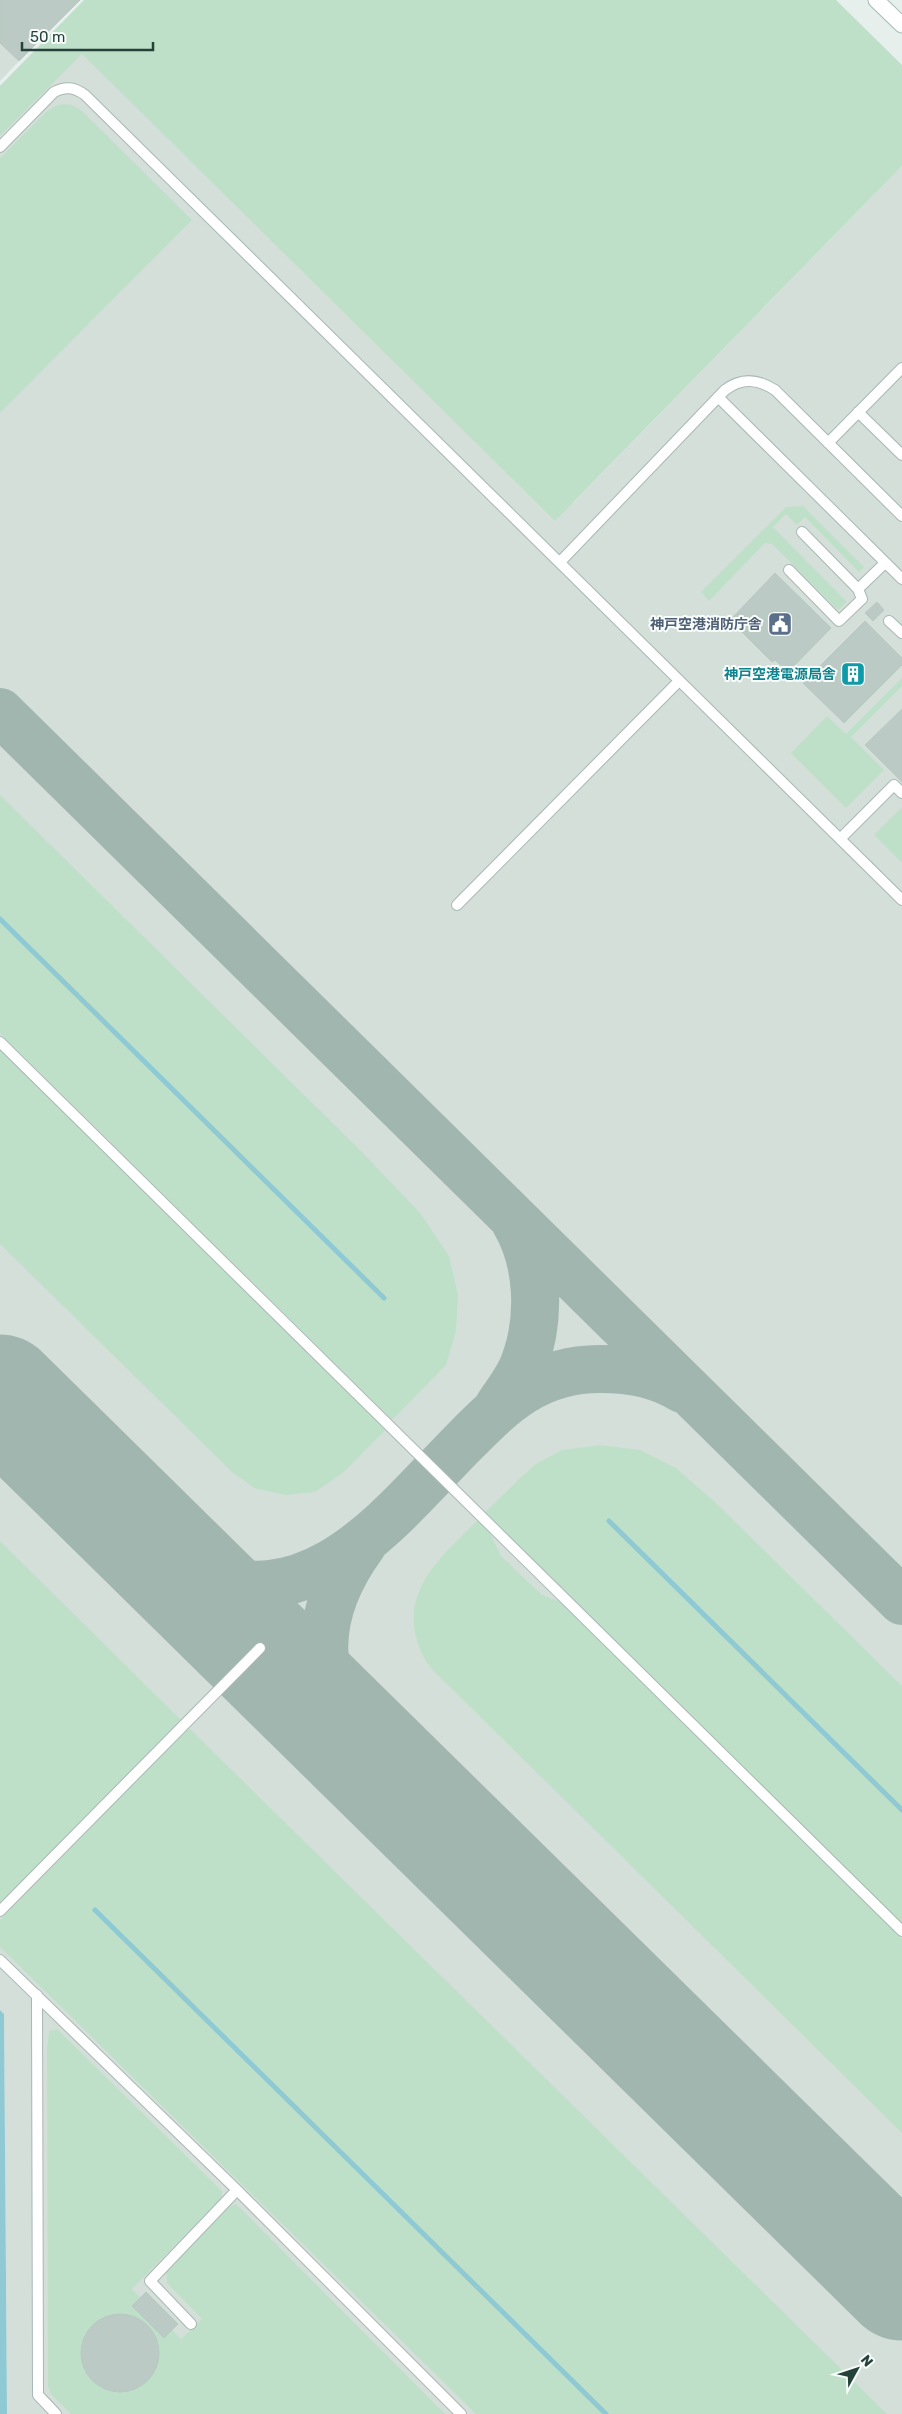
<svg xmlns="http://www.w3.org/2000/svg" width="902" height="2414" viewBox="0 0 902 2414" font-family="Rubik,'Noto Sans JP',sans-serif">
<style>
.built{fill:#d4dfda}
.green{fill:#bfe0c8}
.water{fill:#8ec9d4}
.lines{fill:none;stroke-linecap:round;stroke-linejoin:round}
.stream{stroke:#8ec9d4;stroke-width:5}
.taxiway{stroke:#a2b6b0;stroke-width:48}
.runway{stroke:#a2b6b0;stroke-width:119}
.building{fill:#bbcac4;stroke:#b8c9c2}
.lane-casing{stroke:#a8b8b2;stroke-width:12}
.secondary-casing{stroke:#a4bbb3;stroke-width:17}
.lane{stroke:#fff;stroke-width:10}
.secondary{stroke:#fff;stroke-width:15}
.labels{text-anchor:middle;stroke-width:4;stroke-linejoin:round;paint-order:stroke}
.service-label{font-size:14px;font-weight:bold;fill:#4e5e75;stroke:#f7fbf9;text-anchor:end}
.culture-label{font-size:14px;font-weight:bold;fill:#0d838f;stroke:#f7fbf9;text-anchor:end}
</style>
<rect width="100%" height="100%" fill="#e6efeb"/>
<path class="built" d="M 75,10 L 573,503 L 902,166 L 902,2414 L 7,2414 L 4,2014 L 0,2010 L 0,86 Z
M 0,43 L 19,61 L 0,81 Z"/>
<path class="green" d="M 84,0 L 836,0 L 902,65 L 902,166 L 555,521 L 82,54 L 0,136 L 0,86 Z
M 62,104 L 72,105 L 81,110 L 192,220 L 0,413 L 0,158 L 45,113 L 53,107 Z
M 803,506 L 864,567 L 859,572 L 805,517 L 797,525 L 786,514 L 773,527 L 847,602 L 838,610 L 772,544 L 765,543 L 709,601 L 701,592 L 786,507 Z
M 902,678 L 902,686 L 851,737 L 884,770 L 846,808 L 791,753 L 827,716 L 846,734 Z
M 0,795 L 359,1149 L 421,1214 L 449,1256 L 458,1295 L 456,1331 L 446,1365 L 392,1420 L 0,1033 Z
M 902,807 L 902,863 L 874,835 Z
M 0,1050 L 385,1430 L 344,1472 L 315,1492 L 285,1495 L 254,1488 L 232,1472 L 0,1244 Z
M 601,1445 L 640,1450 L 676,1468 L 716,1503 L 902,1686 L 902,1923 L 485,1512 L 534,1465 L 562,1450 Z
M 478,1520 L 489,1531 L 501,1556 L 542,1595 L 561,1602 L 902,1939 L 902,2133 L 448,1685 C 440,1677 428,1667 423,1656 C 394,1596 438,1559 478,1520 Z
M 0,1541 L 181,1720 L 0,1903 Z
M 189,1728 L 887,2414 L 476,2414 L 0,1947 L 0,1920 Z
M 57,2029 L 222,2191 L 222,2198 L 132,2289 L 181,2339 L 202,2319 L 167,2283 L 166,2272 L 229,2207 L 236,2204 L 445,2414 L 71,2414 L 51,2394 L 48,2386 L 47,2050 L 49,2031 Z"/>
<path class="water" d="M 0,2010 L 4,2014 L 7,2414 L 0,2414 Z"/>
<g class="lines">
<path class="stream" d="M 0,919 L 384,1298
M 609,1521 L 902,1810
M 95,1910 L 606,2414"/>
<path class="taxiway" d="M 0,712 L 902,1601
M 498,1407 C 507,1393 518,1380 524,1364 C 541,1319 539,1263 515,1222
M 153,1545 C 168,1554 182,1564 198,1572 C 313,1621 390,1517 461,1445 C 503,1402 538,1368 602,1369 C 630,1369 658,1374 682,1389
M 362,1750 C 312,1679 311,1615 363,1544"/>
<path class="runway" d="M 0,1394 L 902,2281"/>
</g>
<path class="building" d="M 0,0 L 80,0 L 19,61 L 0,43 Z
M 775,573 L 831,628 L 788,672 L 775,660 L 772,662 L 730,620 Z
M 877,602 L 884,610 L 873,621 L 865,613 Z
M 865,621 L 902,658 L 902,665 L 844,723 L 803,683 Z
M 902,709 L 902,782 L 865,745 Z
M 146,2292 L 178,2324 L 164,2338 L 132,2306 Z
M81 2353a39 39 0 1 1 78 0a39 39 0 1 1-78 0Z"/>
<g class="lines">
<defs>
<path id="lane" d="M 0,147 L 54,92 C 66,86 74,87 85,95 L 902,900
M 718,397 L 902,579
M 858,412 L 902,455
M 828,443 L 902,368
M 802,532 L 858,589
M 560,562 L 725,390 C 742,377 758,379 775,390 L 902,516
M 789,570 L 839,621 L 862,599 L 858,589 L 885,563
M 889,621 L 902,633
M 840,839 L 894,785 L 902,793
M 457,905 L 679,681
M 0,1042 L 902,1931
M 0,1911 L 260,1648
M 0,1960 L 237,2190 L 461,2414
M 37,1995 L 38,2395 L 56,2414
M 191,2324 L 150,2281 L 237,2190"/>
<path id="secondary" d="M 876,0 L 902,25"/>
</defs>
<use href="#lane" class="lane-casing"/>
<use href="#secondary" class="secondary-casing"/>
<use href="#lane" class="lane"/>
<use href="#secondary" class="secondary"/>
</g>
<defs>
<symbol id="civic-square" viewBox="-11 -11 22 22"><rect x="-9" y="-9" width="18" height="18" rx="4" fill="#5c6f8a" stroke="#f7fbf9"/><path d="M-.6-6.5H3V-4.5H.6V-3L4-1V1h2V6H-6V1h2V-1L-.6-3ZM-1.2 2.5V6h2.4V2.5Z" fill="#fff"/></symbol>
<symbol id="building-square" viewBox="-11 -11 22 22"><rect x="-9" y="-9" width="18" height="18" rx="4" fill="#0f9aa8" stroke="#f7fbf9"/><path d="M-4-6H4V6H1V3H-1V6H-4ZM-2.5-4.3h1.7v1.8h-1.7ZM.8-4.3h1.7v1.8H.8ZM-2.5-1h1.7V.8h-1.7ZM.8-1h1.7V.8H.8Z" fill="#fff"/></symbol>
</defs>
<g fill-rule="evenodd">
<use href="#civic-square" x="766" y="610" width="28" height="28"/>
<use href="#building-square" x="839" y="660" width="28" height="28"/>
</g>
<g class="labels">
<g class="service-label">
<text x="762" y="629">神戸空港消防庁舎</text>
</g>
<g class="culture-label">
<text x="836" y="679">神戸空港電源局舎</text>
</g>
</g>
<g transform="translate(857 2369) rotate(50)" stroke="#f7fbf9" stroke-width="4" paint-order="stroke">
<path d="M0-4L9 19L0 12L-9 19Z" fill="#24423a"/>
<text y="-8" font-size="14" font-weight="bold" text-anchor="middle" fill="#24423a">N</text>
</g>
<path d="M22 42v8h131v-8" fill="none" stroke="#24423a" stroke-width="2.5"/>
<text x="30" y="42" font-size="15" fill="#24423a" stroke="#f7fbf9" stroke-width="4" paint-order="stroke">50 m</text>
</svg>
